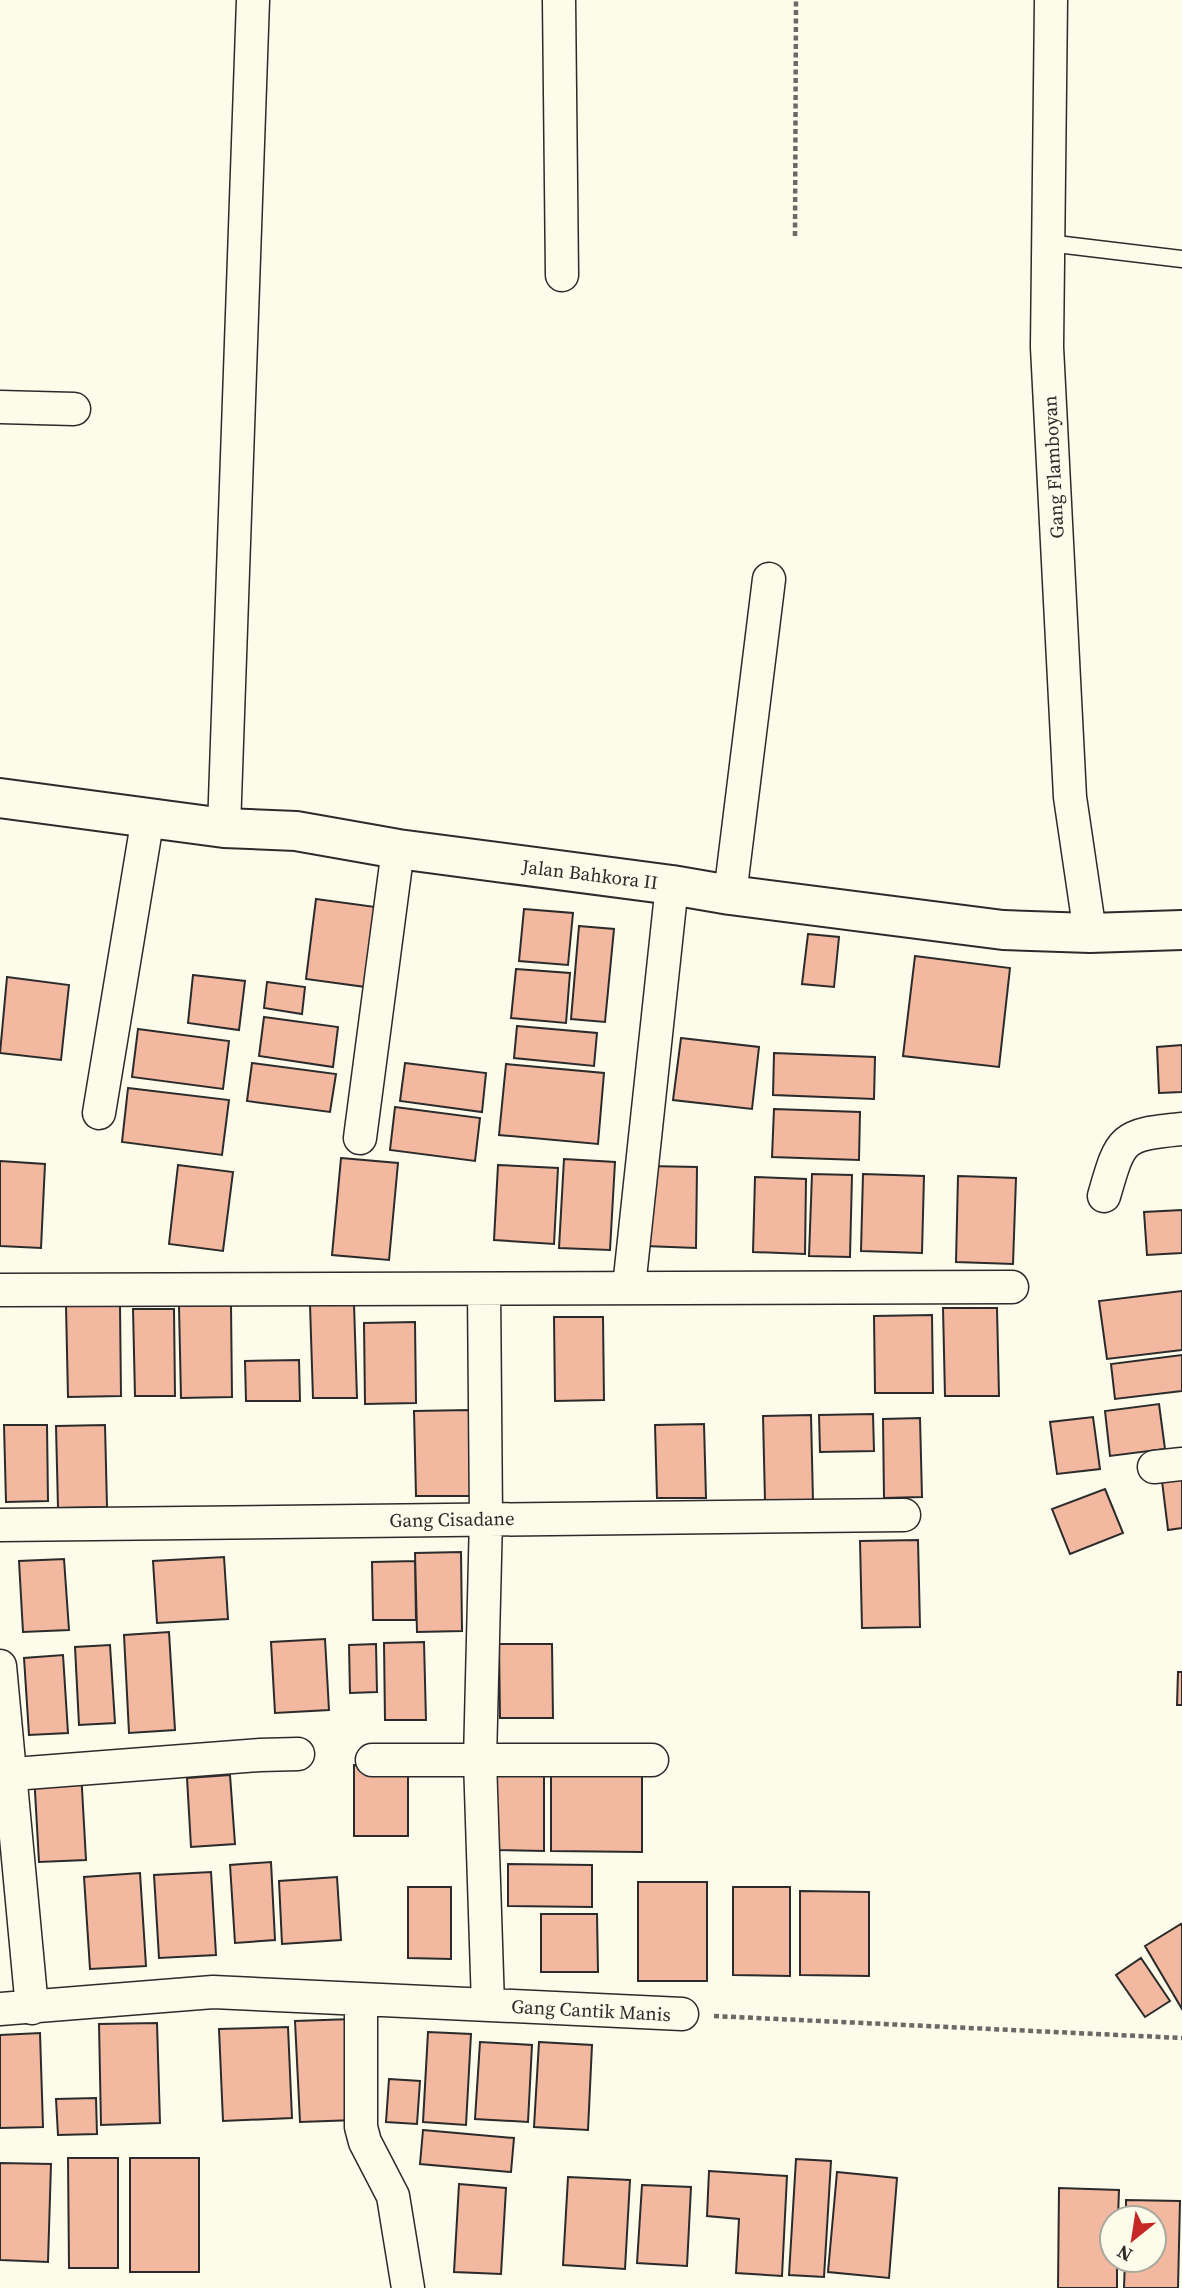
<svg xmlns="http://www.w3.org/2000/svg" width="1182" height="2288" viewBox="0 0 1182 2288" font-family="'Source Serif 4',serif">
<style>
.building{fill:#f2b8a0;stroke:#2b2b2b;stroke-width:2}
.lines{fill:none;stroke-linecap:round;stroke-linejoin:round}
.lane-casing{stroke:#2b2b2b;stroke-width:19}
.street-casing{stroke:#2b2b2b;stroke-width:35}
.secondary-casing{stroke:#2b2b2b;stroke-width:42}
.path{stroke:#6a6964;stroke-width:4.5;stroke-dasharray:5 3.5;stroke-linecap:butt}
.lane{stroke:#fdfbea;stroke-width:16}
.street{stroke:#fdfbea;stroke-width:32}
.secondary{stroke:#fdfbea;stroke-width:38}
.labels{text-anchor:middle;stroke-width:5;stroke-linejoin:round;paint-order:stroke}
.street-label{font-size:19px;fill:#2b2b2b;stroke:#fdfbea}
</style>
<rect width="100%" height="100%" fill="#fdfbea"/>
<path class="building" d="M 316,899 L 383,908 L 373,988 L 306,979 Z
M 524,909 L 573,913 L 568,965 L 519,961 Z
M 579,926 L 614,929 L 605,1022 L 571,1019 Z
M 808,934 L 839,937 L 834,987 L 802,984 Z
M 915,956 L 1010,968 L 999,1067 L 903,1056 Z
M 516,969 L 570,973 L 566,1023 L 511,1018 Z
M 193,975 L 245,981 L 239,1030 L 188,1023 Z
M 7,977 L 69,985 L 61,1060 L 0,1053 Z
M 267,982 L 305,987 L 302,1014 L 264,1008 Z
M 264,1017 L 338,1027 L 333,1067 L 259,1056 Z
M 517,1026 L 597,1033 L 594,1066 L 514,1058 Z
M 138,1029 L 229,1041 L 223,1089 L 132,1077 Z
M 681,1038 L 759,1047 L 752,1109 L 673,1100 Z
M 1182,1045 L 1182,1092 L 1159,1093 L 1157,1047 Z
M 774,1053 L 875,1057 L 874,1099 L 773,1095 Z
M 252,1063 L 336,1074 L 330,1112 L 247,1101 Z
M 405,1063 L 486,1073 L 482,1112 L 400,1101 Z
M 506,1064 L 604,1073 L 598,1144 L 499,1135 Z
M 128,1088 L 229,1100 L 222,1155 L 122,1142 Z
M 395,1107 L 480,1118 L 475,1161 L 390,1150 Z
M 774,1109 L 860,1112 L 859,1160 L 772,1157 Z
M 341,1158 L 398,1163 L 389,1260 L 332,1255 Z
M 564,1159 L 615,1162 L 610,1250 L 559,1248 Z
M 0,1161 L 45,1164 L 41,1248 L 0,1246 Z
M 178,1165 L 233,1172 L 223,1251 L 169,1244 Z
M 498,1165 L 558,1168 L 554,1244 L 494,1240 Z
M 648,1166 L 697,1167 L 696,1248 L 645,1246 Z
M 812,1174 L 852,1175 L 850,1257 L 809,1256 Z
M 863,1174 L 924,1176 L 922,1253 L 861,1251 Z
M 958,1176 L 1016,1178 L 1013,1264 L 956,1262 Z
M 755,1177 L 806,1179 L 805,1254 L 753,1252 Z
M 1182,1210 L 1182,1253 L 1147,1255 L 1144,1212 Z
M 1182,1291 L 1182,1350 L 1107,1359 L 1099,1301 Z
M 354,1304 L 357,1398 L 313,1398 L 310,1305 Z
M 120,1305 L 121,1396 L 68,1397 L 66,1306 Z
M 231,1305 L 232,1397 L 181,1398 L 179,1306 Z
M 943,1308 L 997,1308 L 999,1396 L 945,1396 Z
M 133,1309 L 174,1309 L 175,1396 L 135,1396 Z
M 932,1315 L 933,1393 L 875,1393 L 874,1316 Z
M 554,1317 L 603,1317 L 604,1400 L 555,1401 Z
M 415,1322 L 416,1403 L 365,1404 L 364,1323 Z
M 1182,1355 L 1182,1391 L 1115,1399 L 1111,1364 Z
M 299,1360 L 300,1401 L 246,1401 L 245,1361 Z
M 1159,1404 L 1165,1449 L 1110,1456 L 1105,1411 Z
M 469,1410 L 470,1496 L 416,1496 L 414,1411 Z
M 873,1414 L 874,1451 L 820,1452 L 819,1415 Z
M 811,1415 L 813,1501 L 765,1501 L 763,1416 Z
M 1093,1417 L 1100,1469 L 1057,1474 L 1050,1422 Z
M 920,1418 L 922,1497 L 884,1498 L 883,1419 Z
M 704,1424 L 706,1498 L 657,1498 L 655,1425 Z
M 4,1425 L 47,1425 L 48,1501 L 6,1502 Z
M 105,1425 L 107,1507 L 58,1508 L 56,1426 Z
M 1182,1479 L 1182,1528 L 1168,1530 L 1162,1481 Z
M 1105,1489 L 1123,1533 L 1070,1554 L 1052,1509 Z
M 918,1540 L 920,1627 L 862,1628 L 860,1541 Z
M 461,1552 L 462,1631 L 417,1632 L 415,1553 Z
M 224,1557 L 228,1619 L 157,1623 L 153,1561 Z
M 64,1559 L 69,1630 L 23,1632 L 19,1561 Z
M 415,1561 L 416,1620 L 373,1620 L 372,1562 Z
M 169,1632 L 175,1730 L 129,1733 L 124,1635 Z
M 325,1639 L 329,1710 L 275,1713 L 271,1642 Z
M 424,1642 L 426,1720 L 385,1720 L 384,1643 Z
M 376,1644 L 377,1692 L 350,1693 L 349,1645 Z
M 499,1644 L 552,1644 L 553,1718 L 500,1718 Z
M 110,1645 L 115,1723 L 79,1725 L 75,1647 Z
M 63,1655 L 68,1733 L 29,1735 L 24,1658 Z
M 1178,1672 L 1182,1672 L 1182,1705 L 1177,1705 Z
M 354,1765 L 408,1766 L 408,1836 L 354,1836 Z
M 81,1771 L 86,1860 L 39,1862 L 34,1774 Z
M 491,1772 L 544,1773 L 544,1851 L 491,1850 Z
M 230,1775 L 235,1844 L 191,1847 L 187,1778 Z
M 551,1775 L 642,1775 L 642,1852 L 551,1851 Z
M 271,1862 L 275,1940 L 235,1943 L 230,1865 Z
M 508,1864 L 592,1865 L 592,1907 L 508,1906 Z
M 211,1872 L 216,1955 L 159,1958 L 154,1875 Z
M 140,1873 L 146,1966 L 90,1969 L 84,1877 Z
M 337,1877 L 341,1940 L 282,1944 L 279,1881 Z
M 638,1882 L 707,1882 L 707,1981 L 638,1981 Z
M 408,1887 L 451,1887 L 451,1959 L 408,1958 Z
M 733,1887 L 790,1887 L 790,1976 L 733,1975 Z
M 800,1891 L 869,1892 L 869,1976 L 800,1975 Z
M 541,1914 L 597,1914 L 598,1972 L 541,1972 Z
M 1181,1924 L 1182,1926 L 1182,2009 L 1145,1946 Z
M 1141,1958 L 1170,2001 L 1145,2017 L 1116,1975 Z
M 352,2019 L 356,2120 L 300,2122 L 295,2021 Z
M 157,2023 L 160,2123 L 101,2125 L 99,2024 Z
M 288,2027 L 292,2118 L 223,2121 L 219,2029 Z
M 428,2032 L 471,2034 L 466,2125 L 423,2122 Z
M 40,2033 L 43,2127 L 0,2128 L 0,2035 Z
M 480,2042 L 532,2045 L 528,2122 L 475,2119 Z
M 539,2042 L 592,2045 L 588,2130 L 534,2127 Z
M 389,2079 L 420,2081 L 417,2124 L 386,2122 Z
M 96,2098 L 97,2134 L 58,2135 L 56,2099 Z
M 423,2130 L 514,2138 L 511,2172 L 420,2164 Z
M 68,2158 L 118,2158 L 118,2268 L 69,2268 Z
M 130,2158 L 199,2158 L 199,2272 L 130,2272 Z
M 796,2159 L 831,2161 L 824,2277 L 789,2275 Z
M 0,2163 L 51,2164 L 48,2262 L 0,2260 Z
M 709,2171 L 787,2176 L 782,2276 L 736,2273 L 739,2219 L 707,2216 Z
M 837,2172 L 897,2178 L 889,2278 L 828,2272 Z
M 568,2177 L 630,2180 L 625,2269 L 563,2265 Z
M 459,2184 L 506,2188 L 501,2274 L 454,2272 Z
M 642,2185 L 691,2187 L 687,2266 L 637,2263 Z
M 1059,2188 L 1119,2190 L 1118,2218 L 1112,2218 L 1112,2260 L 1117,2260 L 1117,2288 L 1058,2288 Z
M 1126,2200 L 1180,2201 L 1178,2288 L 1124,2288 L 1125,2260 L 1154,2260 L 1154,2218 L 1126,2218 Z"/>
<g class="lines">
<defs>
<path id="lane" d="M 1048,243 L 1182,259"/>
<path id="street" d="M 559,0 L 562,275
M 1051,0 L 1047,347 L 1070,797 L 1090,933
M 0,407 L 74,409
M 224,828 L 253,0
M 730,895 L 769,579
M 99,1113 L 148,817
M 360,1138 L 398,849
M 1104,1196 C 1121,1137 1121,1135 1182,1129
M 629,1287 L 672,885
M 0,1290 L 1012,1287
M 484,1290 L 486,1518 L 480,1760 L 488,2005
M 1154,1467 L 1182,1464
M 0,1525 L 904,1515
M 0,1666 L 32,2008
M 372,1760 L 652,1760
M 0,1775 L 260,1755 L 298,1754
M 361,2000 L 361,2127 L 365,2142 L 393,2196 L 408,2288
M 0,2009 L 213,1992 L 682,2014"/>
<path id="secondary" d="M 0,798 L 224,828 L 296,831 L 398,849 L 672,885 L 730,895 L 1003,930 L 1090,933 L 1182,930"/>
</defs>
<use href="#lane" class="lane-casing"/>
<use href="#street" class="street-casing"/>
<use href="#secondary" class="secondary-casing"/>
<path class="path" d="M 795,236 L 796,0
M 714,2016 L 1182,2038"/>
<use href="#lane" class="lane"/>
<use href="#street" class="street"/>
<use href="#secondary" class="secondary"/>
</g>
<g class="labels">
<g class="street-label">
<text transform="translate(1053 467) rotate(-93)" y="7">Gang Flamboyan</text>
<text transform="translate(590 874) rotate(7)" y="7">Jalan Bahkora II</text>
<text transform="translate(452 1519) rotate(-1)" y="7">Gang Cisadane</text>
<text transform="translate(591 2010) rotate(3)" y="7">Gang Cantik Manis</text>
</g>
</g>
<g transform="translate(1133 2239) rotate(210)"><circle r="33" fill="#fdfbea" stroke="#a9a89e" stroke-width="2"/>
<path d="M0-5L12 26L0 18L-12 26Z" fill="#c62828"/>
<text y="-10" font-size="19" font-weight="bold" text-anchor="middle" fill="#2b2b2b">N</text>
</g>
</svg>
